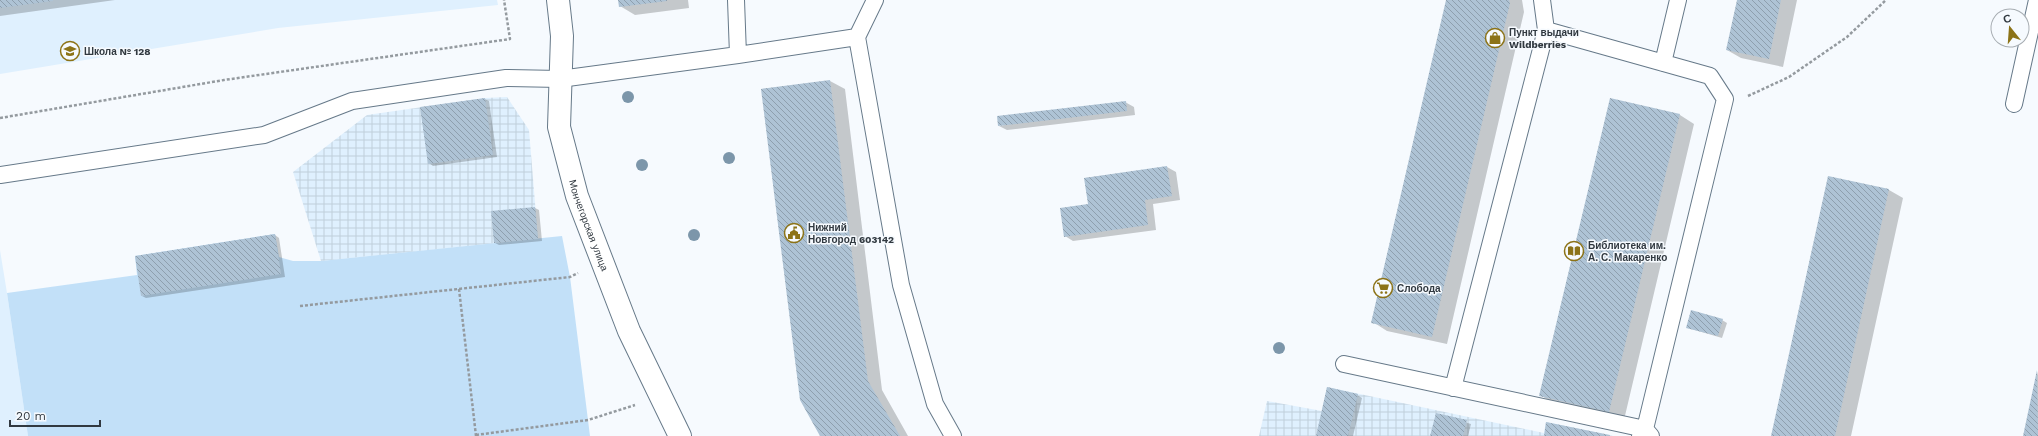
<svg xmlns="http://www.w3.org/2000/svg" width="2038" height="436" viewBox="0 0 2038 436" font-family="'Work Sans',sans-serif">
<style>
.built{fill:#dff0fe}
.industrial{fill:url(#industrial-grid)}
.green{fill:#c2e0f8}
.shadow{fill:#0003}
.building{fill:url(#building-back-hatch)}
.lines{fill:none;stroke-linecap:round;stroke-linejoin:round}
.service-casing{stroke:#667989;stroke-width:18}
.minor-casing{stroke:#667989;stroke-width:24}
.path{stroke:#949a9f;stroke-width:2.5;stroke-dasharray:3 2;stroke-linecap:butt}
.service{stroke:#fff;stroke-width:16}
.minor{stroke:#fff;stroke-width:22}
.tree{fill:#7c96aa}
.labels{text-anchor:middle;stroke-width:3;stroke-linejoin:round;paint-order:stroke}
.poi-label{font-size:10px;font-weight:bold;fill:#313940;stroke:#f6fafe;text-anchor:start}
.street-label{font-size:10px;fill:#313940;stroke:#f6fafe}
</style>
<defs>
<pattern id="industrial-grid" width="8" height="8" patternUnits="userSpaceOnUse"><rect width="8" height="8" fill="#dff0fe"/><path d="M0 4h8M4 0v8" fill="none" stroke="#c0cfdb"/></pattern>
<pattern id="building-back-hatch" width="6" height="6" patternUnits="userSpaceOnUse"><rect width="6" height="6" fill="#aec3d5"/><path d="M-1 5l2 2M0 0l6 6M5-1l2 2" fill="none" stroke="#8e9fae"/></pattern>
</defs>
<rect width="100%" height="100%" fill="#f6fafe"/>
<path class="built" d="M 0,0 L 497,0 L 498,5 L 278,28 L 0,74 Z
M 0,250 L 7,293 L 28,436 L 0,436 Z"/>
<path class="industrial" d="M 507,97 L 529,130 L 538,239 L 321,261 L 293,172 L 367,115 L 485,98 Z
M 1327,387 L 1544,433 L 1546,422 L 1613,436 L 1259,436 L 1267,401 L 1322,411 Z"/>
<path class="green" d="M 275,234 L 279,257 L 293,261 L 321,261 L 562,236 L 570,277 L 590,436 L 28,436 L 7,293 L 137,275 L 135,256 Z"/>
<path class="shadow" d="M 0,0 L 115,0 L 0,16 Z
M 619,0 L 688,0 L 689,8 L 635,15 L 620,6 Z
M 1447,0 L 1522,0 L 1524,12 L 1447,344 L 1387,331 L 1373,322 Z
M 1738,0 L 1797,0 L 1783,67 L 1741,58 L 1727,50 Z
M 830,81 L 845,89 L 882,390 L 908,436 L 822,436 L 762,89 Z
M 484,99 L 489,101 L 497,157 L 433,166 L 429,163 Z
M 1611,99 L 1680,115 L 1694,124 L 1624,420 L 1555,404 L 1540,395 Z
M 1125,102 L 1134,107 L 1135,115 L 1007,130 L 999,126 Z
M 1167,167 L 1176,172 L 1180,200 L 1153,204 L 1156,230 L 1073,241 L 1065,236 L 1089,205 L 1085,178 Z
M 1829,177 L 1889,190 L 1903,198 L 1851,436 L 1772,436 Z
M 535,208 L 539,210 L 542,241 L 499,245 L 495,243 Z
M 275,235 L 279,238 L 285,277 L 146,298 L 142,296 Z
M 1722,320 L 1727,323 L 1722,338 L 1688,328 Z
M 2038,371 L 2038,436 L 2024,436 Z
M 1357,395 L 1362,398 L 1353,436 L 1317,436 Z
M 1437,414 L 1471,424 L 1468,436 L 1431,436 Z"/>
<path class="building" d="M 0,0 L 53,0 L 53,1 L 0,8 Z
M 618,0 L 667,0 L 667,1 L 619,7 Z
M 1446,0 L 1509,0 L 1510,3 L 1432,337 L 1371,323 Z
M 1737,0 L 1781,0 L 1769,59 L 1726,50 Z
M 830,80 L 868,381 L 900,436 L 820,436 L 800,400 L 761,89 Z
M 485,98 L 493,155 L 428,164 L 420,107 Z
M 1610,98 L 1680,114 L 1609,412 L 1539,396 Z
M 1126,101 L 1127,111 L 998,126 L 997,116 Z
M 1167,166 L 1172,196 L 1145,200 L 1148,225 L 1064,237 L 1060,208 L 1088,204 L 1084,178 Z
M 1828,176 L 1889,189 L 1835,436 L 1771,436 Z
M 535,207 L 538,239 L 494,243 L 491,211 Z
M 275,234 L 281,274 L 141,296 L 135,256 Z
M 1691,310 L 1723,319 L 1718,336 L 1686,328 Z
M 2037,370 L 2038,436 L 2023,436 Z
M 1327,387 L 1358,394 L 1348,436 L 1316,436 Z
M 1436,413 L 1467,420 L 1463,436 L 1430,436 Z
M 1546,422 L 1610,435 L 1610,436 L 1544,436 Z"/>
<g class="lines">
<defs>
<path id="service" d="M 736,0 L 738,55
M 1542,0 L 1546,30 L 1710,76 L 1725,99 L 1645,429 L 1640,436
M 857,37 L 875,0
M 1663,63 L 1678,0
M 2014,104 L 2037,0
M 0,175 L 264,135 L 352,101 L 506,78 L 560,79 L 738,55 L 857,37 L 901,285 L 935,404 L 953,436
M 1344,364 L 1645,429 L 1651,436
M 1453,388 L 1546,30"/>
<g id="minor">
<path id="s1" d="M 558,0 L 562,36 L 559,127 L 577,196 L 629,331 L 680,436"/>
</g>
</defs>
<use href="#service" class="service-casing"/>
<use href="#minor" class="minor-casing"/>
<path class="path" d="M 1748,96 L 1789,77 L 1847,37 L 1886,0
M 0,118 L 224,80 L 510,39 L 504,0
M 459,289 L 476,436
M 300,306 L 570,277 L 578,273
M 476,435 L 588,420 L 635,405"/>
<use href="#service" class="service"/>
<use href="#minor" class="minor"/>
</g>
<g class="tree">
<circle cx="628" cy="97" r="6"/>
<circle cx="729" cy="158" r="6"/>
<circle cx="642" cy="165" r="6"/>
<circle cx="694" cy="235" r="6"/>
<circle cx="1279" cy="348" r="6"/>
</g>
<defs>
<symbol id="shop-ring" viewBox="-11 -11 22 22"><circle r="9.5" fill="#f6fafe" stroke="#8c7317" stroke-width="1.5"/><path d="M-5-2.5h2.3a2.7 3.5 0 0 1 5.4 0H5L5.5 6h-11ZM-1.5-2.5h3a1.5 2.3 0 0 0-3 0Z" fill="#8c7317"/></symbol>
<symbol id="school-ring" viewBox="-11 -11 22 22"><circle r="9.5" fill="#f6fafe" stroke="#8c7317" stroke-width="1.5"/><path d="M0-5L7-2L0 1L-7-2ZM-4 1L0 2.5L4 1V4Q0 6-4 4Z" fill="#8c7317"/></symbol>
<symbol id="civic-ring" viewBox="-11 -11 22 22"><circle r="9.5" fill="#f6fafe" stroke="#8c7317" stroke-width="1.5"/><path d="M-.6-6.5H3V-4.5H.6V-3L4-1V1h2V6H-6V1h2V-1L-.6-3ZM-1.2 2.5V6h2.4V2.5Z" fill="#8c7317"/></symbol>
<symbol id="library-ring" viewBox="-11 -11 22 22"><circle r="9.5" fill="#f6fafe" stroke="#8c7317" stroke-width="1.5"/><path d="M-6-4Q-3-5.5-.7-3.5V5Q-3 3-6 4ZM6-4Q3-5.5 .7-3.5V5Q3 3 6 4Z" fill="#8c7317"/></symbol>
<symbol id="supermarket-ring" viewBox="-11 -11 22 22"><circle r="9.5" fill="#f6fafe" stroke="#8c7317" stroke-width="1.5"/><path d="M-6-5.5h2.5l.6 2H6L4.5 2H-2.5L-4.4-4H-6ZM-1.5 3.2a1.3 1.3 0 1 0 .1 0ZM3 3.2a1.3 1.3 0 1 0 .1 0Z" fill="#8c7317"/></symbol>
</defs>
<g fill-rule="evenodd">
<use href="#shop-ring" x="1484" y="27" width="22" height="22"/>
<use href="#school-ring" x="59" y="40" width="22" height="22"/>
<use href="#civic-ring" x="783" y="222" width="22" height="22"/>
<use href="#library-ring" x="1563" y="240" width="22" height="22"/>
<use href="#supermarket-ring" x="1372" y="277" width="22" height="22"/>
</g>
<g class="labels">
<g class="poi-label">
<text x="1509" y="36">Пункт выдачи<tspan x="1509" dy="12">Wildberries</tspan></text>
<text x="84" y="55">Школа № 128</text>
<text x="808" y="231">Нижний<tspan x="808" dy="12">Новгород 603142</tspan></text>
<text x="1588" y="249">Библиотека им.<tspan x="1588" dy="12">А. С. Макаренко</tspan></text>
<text x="1397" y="292">Слобода</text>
</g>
<g class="street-label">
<text dy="4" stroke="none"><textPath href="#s1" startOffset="230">Мончегорская улица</textPath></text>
</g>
</g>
<g transform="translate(2010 28) rotate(343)"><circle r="19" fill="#f6fafe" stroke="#a7adb2"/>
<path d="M0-3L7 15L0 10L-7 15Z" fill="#8c7317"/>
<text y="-6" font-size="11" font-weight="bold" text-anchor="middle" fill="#313940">С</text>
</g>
<path d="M10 420v6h90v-6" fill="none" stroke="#313940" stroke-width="2"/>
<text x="16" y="420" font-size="12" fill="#313940" stroke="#f6fafe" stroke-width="3" paint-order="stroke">20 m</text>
</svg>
